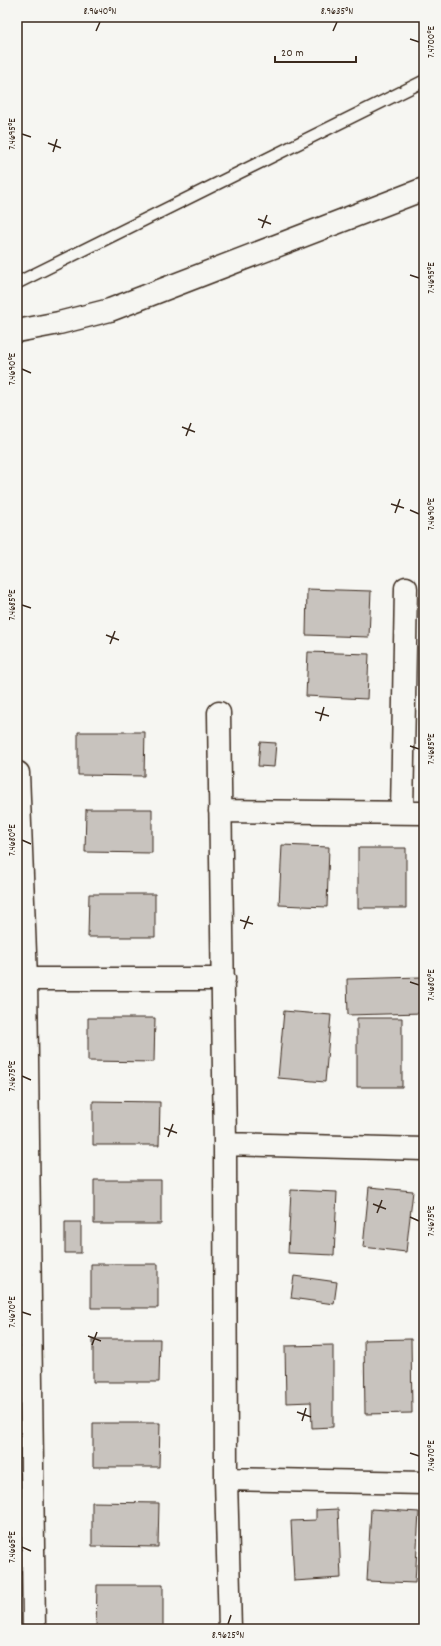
<svg xmlns="http://www.w3.org/2000/svg" width="441" height="1646" viewBox="0 0 441 1646" font-family="Dekko,sans-serif">
<style>
.building{fill:#c8c3be;stroke:#3b2a1e}
.lines{fill:none;stroke-linecap:round;stroke-linejoin:round}
.lane-casing{stroke:#3b2a1e;stroke-width:14}
.street-casing{stroke:#3b2a1e;stroke-width:25}
.lane{stroke:#f6f6f2;stroke-width:11}
.street{stroke:#f6f6f2;stroke-width:22}
.ticks{fill:none;stroke:#3b2a1e;stroke-width:1.5}
.neatline{fill:none;stroke:#3b2a1e;stroke-width:1.5}
.ticks-label{font-size:10px;text-anchor:middle;fill:#3b2a1e}
</style>
<rect width="100%" height="100%" fill="#f6f6f2"/>
<filter id="ink" filterUnits="userSpaceOnUse"><feTurbulence type="fractalNoise" baseFrequency=".025" numOctaves="2"/><feDisplacementMap in="SourceGraphic" scale="8" xChannelSelector="R" yChannelSelector="G"/><feConvolveMatrix kernelMatrix="1 2 1 2 8 2 1 2 1" color-interpolation-filters="sRGB"/></filter>
<g filter="url(#ink)">
<path class="building" d="M 307,589 L 371,591 L 369,637 L 306,635 Z
M 308,652 L 369,654 L 367,699 L 306,696 Z
M 78,732 L 145,732 L 144,776 L 78,775 Z
M 260,742 L 276,743 L 274,767 L 258,766 Z
M 86,809 L 152,809 L 152,853 L 85,852 Z
M 282,845 L 329,847 L 327,907 L 279,905 Z
M 358,848 L 406,848 L 406,908 L 358,908 Z
M 89,894 L 155,894 L 155,937 L 88,937 Z
M 421,977 L 422,1013 L 348,1015 L 347,979 Z
M 284,1011 L 331,1015 L 325,1082 L 278,1078 Z
M 88,1018 L 155,1018 L 154,1062 L 88,1061 Z
M 357,1018 L 402,1018 L 402,1087 L 357,1087 Z
M 93,1101 L 160,1102 L 159,1145 L 93,1145 Z
M 94,1180 L 161,1180 L 161,1224 L 94,1224 Z
M 369,1187 L 413,1191 L 406,1252 L 363,1247 Z
M 291,1190 L 337,1192 L 334,1255 L 288,1253 Z
M 65,1222 L 81,1222 L 81,1253 L 65,1253 Z
M 91,1264 L 158,1264 L 158,1308 L 91,1308 Z
M 294,1276 L 337,1282 L 334,1304 L 291,1298 Z
M 93,1339 L 160,1339 L 159,1382 L 93,1382 Z
M 411,1339 L 412,1413 L 365,1414 L 364,1340 Z
M 333,1345 L 333,1427 L 312,1428 L 311,1402 L 286,1403 L 285,1346 Z
M 93,1423 L 160,1423 L 159,1467 L 93,1467 Z
M 92,1502 L 159,1503 L 158,1547 L 92,1546 Z
M 338,1509 L 341,1578 L 294,1581 L 291,1521 L 316,1520 L 316,1510 Z
M 371,1509 L 419,1512 L 415,1583 L 367,1581 Z
M 97,1585 L 163,1585 L 163,1629 L 96,1628 Z"/>
<g class="lines">
<defs>
<path id="lane" d="M 17,283 L 424,81"/>
<path id="street" d="M 17,331 L 59,323 L 110,310 L 424,189
M 219,713 L 225,1144 L 226,1479 L 230,1629
M 18,773 L 26,979 L 34,1629
M 220,811 L 424,813
M 402,813 L 406,588
M 26,979 L 224,979
M 225,1144 L 424,1149
M 226,1479 L 424,1483"/>
</defs>
<use href="#lane" class="lane-casing"/>
<use href="#street" class="street-casing"/>
<use href="#lane" class="lane"/>
<use href="#street" class="street"/>
</g>
</g>
<path class="ticks" d="M 96,31 L 100,22M 333,31 L 337,22M 410,39 L 419,42M 22,134 L 31,137M 48,143 L 61,148M 53,152 L 57,139M 258,219 L 271,224M 262,228 L 267,215M 410,275 L 419,278M 22,369 L 31,373M 182,427 L 195,432M 186,436 L 191,423M 391,504 L 404,508M 410,510 L 419,514M 395,513 L 400,499M 22,605 L 31,608M 106,635 L 119,640M 110,644 L 115,631M 315,712 L 329,716M 320,721 L 324,707M 410,746 L 419,749M 22,840 L 31,844M 240,920 L 253,924M 244,929 L 249,916M 410,982 L 419,985M 22,1076 L 31,1080M 164,1128 L 177,1133M 168,1137 L 173,1124M 373,1204 L 386,1209M 377,1213 L 382,1200M 410,1217 L 419,1221M 22,1312 L 31,1315M 88,1336 L 101,1341M 92,1345 L 97,1332M 297,1412 L 311,1417M 302,1421 L 306,1408M 410,1453 L 419,1456M 22,1547 L 31,1551M 228,1624 L 231,1615"/>
<rect width="441" height="1646" fill="none" stroke="#f6f6f2" stroke-width="44"/>
<path d="M275 56v6h81v-6" fill="none" stroke="#3b2a1e" stroke-width="2"/>
<text x="281" y="56" font-size="12" fill="#3b2a1e" stroke="#f6f6f2" stroke-width="3" paint-order="stroke">20 m</text>
<rect x="22" y="22" width="397" height="1602" class="neatline"/>
<g class="ticks-label">
<text x="100" y="14">8.9640°N</text>
<text x="337" y="14">8.9635°N</text>
<text transform="translate(430 42) rotate(-90)" y="4">7.4700°E</text>
<text transform="translate(11 134) rotate(-90)" y="4">7.4695°E</text>
<text transform="translate(430 278) rotate(-90)" y="4">7.4695°E</text>
<text transform="translate(11 369) rotate(-90)" y="4">7.4690°E</text>
<text transform="translate(430 514) rotate(-90)" y="4">7.4690°E</text>
<text transform="translate(11 605) rotate(-90)" y="4">7.4685°E</text>
<text transform="translate(430 749) rotate(-90)" y="4">7.4685°E</text>
<text transform="translate(11 840) rotate(-90)" y="4">7.4680°E</text>
<text transform="translate(430 985) rotate(-90)" y="4">7.4680°E</text>
<text transform="translate(11 1076) rotate(-90)" y="4">7.4675°E</text>
<text transform="translate(430 1221) rotate(-90)" y="4">7.4675°E</text>
<text transform="translate(11 1312) rotate(-90)" y="4">7.4670°E</text>
<text transform="translate(430 1456) rotate(-90)" y="4">7.4670°E</text>
<text transform="translate(11 1547) rotate(-90)" y="4">7.4665°E</text>
<text x="228" y="1638">8.9625°N</text>
</g>
</svg>
